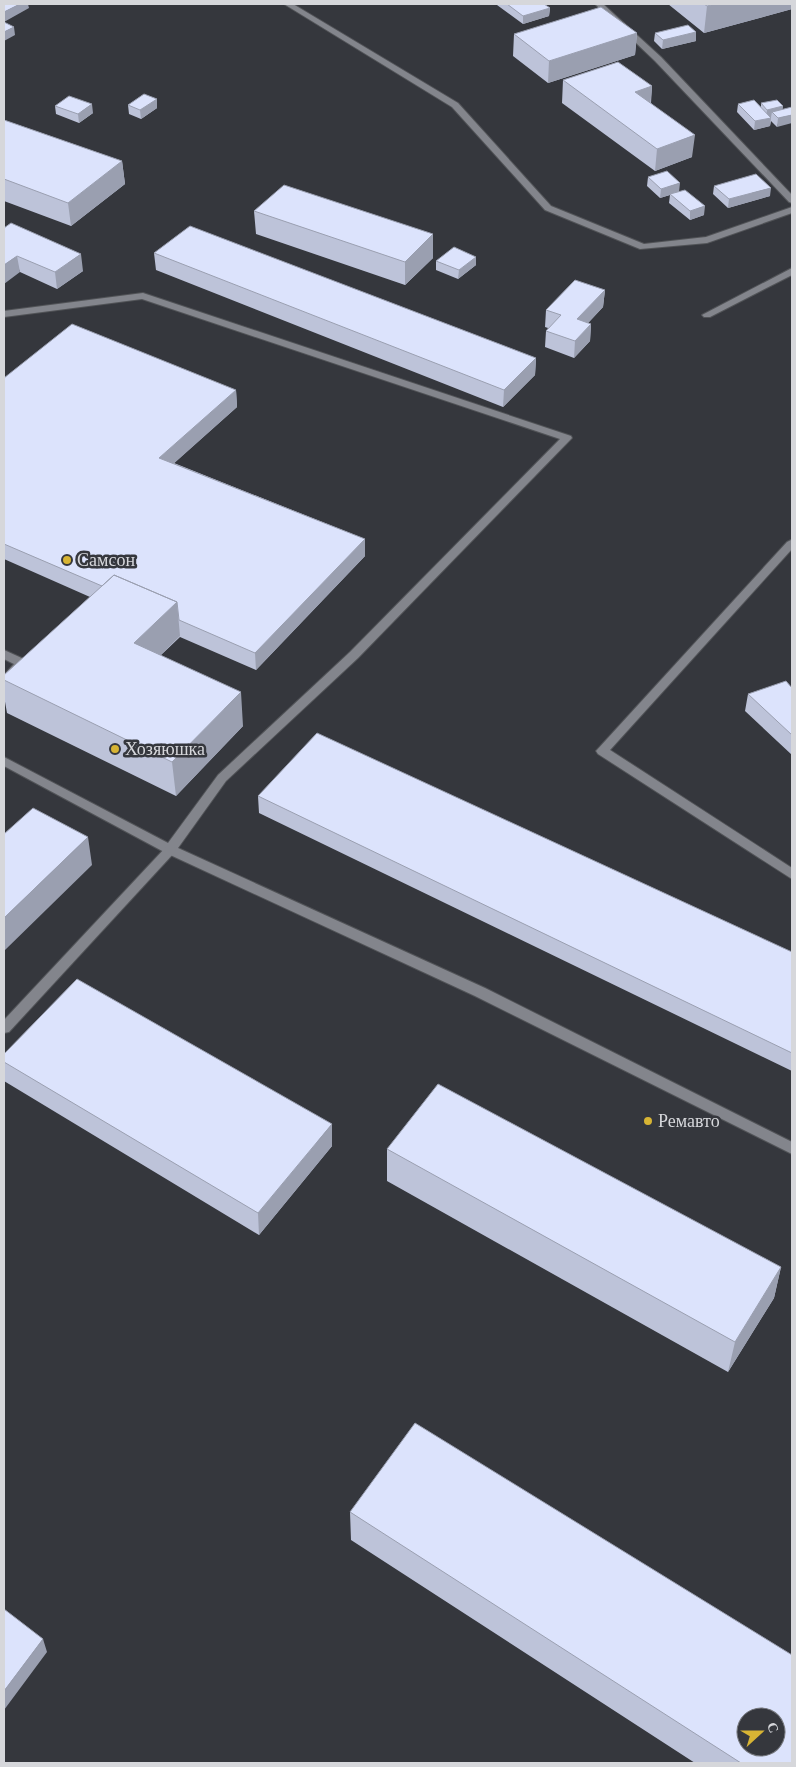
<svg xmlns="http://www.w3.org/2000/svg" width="796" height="1767" viewBox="0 0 796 1767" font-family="'Crimson Pro',serif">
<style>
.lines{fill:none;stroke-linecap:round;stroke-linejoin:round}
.lane-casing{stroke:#515357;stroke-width:2}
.street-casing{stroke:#515357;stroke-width:2}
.lane{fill:#83858c;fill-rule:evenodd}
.street{fill:#83858c;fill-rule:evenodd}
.wall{fill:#bdc3d9}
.shaded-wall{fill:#9a9fb0}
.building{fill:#dce3fc;stroke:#9a9fb0;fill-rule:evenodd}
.poi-dot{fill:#d7b434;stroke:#35373d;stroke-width:2}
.labels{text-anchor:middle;stroke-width:5;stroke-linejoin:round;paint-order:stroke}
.poi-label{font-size:18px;fill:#d6d7db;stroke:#35373d;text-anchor:start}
</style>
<rect width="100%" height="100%" fill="#35373d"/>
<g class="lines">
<defs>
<path id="lane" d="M 284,4 L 293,4 L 458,103 L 551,206 L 644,244 L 706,237 L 792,207 L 792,213 L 707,243 L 640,249 L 545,210 L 452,107 Z
M 595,4 L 603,4 L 661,57 L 792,195 L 792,203 L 789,202 L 655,61 Z
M 792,268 L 792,275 L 710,317 L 704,317 L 702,315 Z
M 143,293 L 571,436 L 572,438 L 358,658 L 226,781 L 178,848 L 485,988 L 792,1142 L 792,1154 L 475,996 L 166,853 L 4,766 L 4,757 L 168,843 L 218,775 L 350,652 L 560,439 L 142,299 L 4,317 L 4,311 Z
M 791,540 L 792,549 L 610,750 L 792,868 L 792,879 L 598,754 L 596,751 L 787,542 Z
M 4,650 L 26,660 L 28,663 L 8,685 L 4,686 L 4,675 L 14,664 L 4,659 Z"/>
<path id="street" d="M 170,845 L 174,847 L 176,850 L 174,853 L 9,1032 L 4,1033 L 4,1020 L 166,847 Z"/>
</defs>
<use href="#lane" class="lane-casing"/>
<use href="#street" class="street-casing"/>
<use href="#lane" class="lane"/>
<use href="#street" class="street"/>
</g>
<path class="wall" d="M 497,4 L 544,4 L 550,8 L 549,16 L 523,24 L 497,5 Z
M 668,4 L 792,4 L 792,9 L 704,33 Z
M 696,32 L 696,41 L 662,49 L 654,41 L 655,33 Z
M 637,33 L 635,55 L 548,83 L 513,56 L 514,34 Z
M 563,80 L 652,86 L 651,103 L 692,157 L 655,171 L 562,103 Z
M 157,99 L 157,108 L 141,119 L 129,114 L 128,105 Z
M 761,103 L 783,106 L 777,127 L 771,121 L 770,126 L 754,130 L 737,112 L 738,104 L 761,108 Z
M 55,106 L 93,113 L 79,123 L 56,114 Z
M 4,120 L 122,161 L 125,184 L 71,226 L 4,201 Z
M 648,177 L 679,192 L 704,215 L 690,220 L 669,203 L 670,195 L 660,198 L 647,186 Z
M 714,186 L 770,196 L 728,208 L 713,194 Z
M 254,211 L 433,234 L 433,258 L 405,285 L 256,234 Z
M 4,228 L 83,271 L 57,289 L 20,272 Z
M 154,253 L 536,358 L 535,375 L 503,407 L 156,270 Z
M 476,257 L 476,265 L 458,279 L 436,270 L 436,261 Z
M 605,290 L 603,307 L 588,323 L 591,324 L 590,341 L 574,358 L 545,347 L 546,331 L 548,328 L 545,327 L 546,310 Z
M 4,378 L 236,390 L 237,407 L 174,463 L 365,539 L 365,556 L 256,670 L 180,637 L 161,655 L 243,726 L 176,796 L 7,713 L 4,696 L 4,675 L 90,597 L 4,559 Z
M 792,688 L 792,755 L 745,711 L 748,694 Z
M 258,796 L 792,952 L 792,1071 L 259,813 Z
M 4,1054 L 332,1146 L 259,1235 L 4,1081 Z
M 387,1149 L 781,1267 L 774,1298 L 728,1372 L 387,1181 Z
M 350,1512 L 792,1763 L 695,1763 L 351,1540 Z"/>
<path class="shaded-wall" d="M 20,4 L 28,4 L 29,8 L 4,22 L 4,12 Z
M 715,4 L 792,4 L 792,9 L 704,33 L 707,6 Z
M 550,8 L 549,16 L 523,24 L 523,16 Z
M 14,27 L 15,35 L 4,41 L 4,32 Z
M 696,32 L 696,41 L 662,49 L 663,40 Z
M 637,33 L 635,55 L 548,83 L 549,61 Z
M 652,86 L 650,108 L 635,92 Z
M 157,99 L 157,108 L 141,119 L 140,110 Z
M 92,104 L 93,113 L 79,123 L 78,114 Z
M 783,106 L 782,115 L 772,112 L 771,117 L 766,118 L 767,110 Z
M 792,115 L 792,123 L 777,127 L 778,118 Z
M 771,118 L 770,126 L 754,130 L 755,121 Z
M 695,135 L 692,157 L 655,171 L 657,149 Z
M 122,161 L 125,184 L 71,226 L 68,203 Z
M 680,183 L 679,192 L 660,198 L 661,189 Z
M 771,188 L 770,196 L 728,208 L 729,199 Z
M 705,206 L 704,215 L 690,220 L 690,211 Z
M 433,234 L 433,258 L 405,285 L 405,262 Z
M 81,254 L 83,271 L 57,289 L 55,272 Z
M 17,256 L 20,272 L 4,284 L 4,265 Z
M 476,257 L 476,265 L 458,279 L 459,270 Z
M 605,290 L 603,307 L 576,336 L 577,319 Z
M 591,324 L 590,341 L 574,358 L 575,341 Z
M 536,358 L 535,375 L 503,407 L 504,390 Z
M 236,390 L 237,407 L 161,475 L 159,458 Z
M 365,539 L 365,556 L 256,670 L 255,653 Z
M 177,602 L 180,636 L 138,677 L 134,643 Z
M 241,692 L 243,726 L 176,796 L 172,762 Z
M 88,837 L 92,865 L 4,951 L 4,918 Z
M 332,1124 L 332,1146 L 259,1235 L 258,1213 Z
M 781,1267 L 774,1298 L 728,1372 L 735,1342 Z
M 43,1639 L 47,1652 L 4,1710 L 4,1691 Z"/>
<path class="building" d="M 4,4 L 20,4 L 4,12 Z
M 507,4 L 544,4 L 550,8 L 523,16 Z
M 704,4 L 715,4 L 707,6 Z
M 601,7 L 637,33 L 549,61 L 514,34 Z
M 4,22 L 14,27 L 4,32 Z
M 688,25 L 696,32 L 663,40 L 655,33 Z
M 618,62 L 652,86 L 635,92 L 695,135 L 657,149 L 563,80 Z
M 144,94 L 157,99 L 140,110 L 128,105 Z
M 69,96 L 92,104 L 78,114 L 55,106 Z
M 754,100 L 771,118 L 755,121 L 738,104 Z
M 777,100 L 783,106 L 767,110 L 761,103 Z
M 792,107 L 792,115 L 778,118 L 772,112 Z
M 4,120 L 122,161 L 68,203 L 4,179 Z
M 667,171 L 680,183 L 661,189 L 648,177 Z
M 756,174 L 771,188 L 729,199 L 714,186 Z
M 284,185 L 433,234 L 405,262 L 254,211 Z
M 685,190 L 705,206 L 690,211 L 670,194 Z
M 11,223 L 81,254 L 55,272 L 17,256 L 4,265 L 4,228 Z
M 190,226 L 536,358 L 504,390 L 154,253 Z
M 454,247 L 476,257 L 459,270 L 436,261 Z
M 575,280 L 605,290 L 577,319 L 591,324 L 575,341 L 546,331 L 561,315 L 546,310 Z
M 72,324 L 236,390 L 159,458 L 365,539 L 255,653 L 179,620 L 177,602 L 114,575 L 102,586 L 4,544 L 4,378 Z
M 114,575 L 177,602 L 134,643 L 241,692 L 172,762 L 4,680 L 4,675 Z
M 786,681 L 792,688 L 792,735 L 748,694 Z
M 317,733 L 792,952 L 792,1053 L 258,796 Z
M 33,808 L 88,837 L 4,918 L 4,834 Z
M 77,979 L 332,1124 L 258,1213 L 4,1062 L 4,1054 Z
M 438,1084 L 781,1267 L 735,1342 L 387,1149 Z
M 415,1423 L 792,1655 L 792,1763 L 741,1763 L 350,1512 ZM 746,1717 L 776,1717 L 776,1747 L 746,1747 Z
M 4,1609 L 43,1639 L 4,1691 Z"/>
<g class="poi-dot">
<circle cx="67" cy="560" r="5"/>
<circle cx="115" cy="749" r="5"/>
<circle cx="648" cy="1121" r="5"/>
</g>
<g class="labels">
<g class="poi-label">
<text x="77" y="566">Самсон</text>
<text x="125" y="755">Хозяюшка</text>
<text x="658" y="1127">Ремавто</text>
</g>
</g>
<rect width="796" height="1767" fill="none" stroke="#d6d7db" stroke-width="10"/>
<g transform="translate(761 1732) rotate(69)"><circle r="24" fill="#35373d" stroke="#75777c"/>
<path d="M0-4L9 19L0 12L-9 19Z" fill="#d7b434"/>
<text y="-8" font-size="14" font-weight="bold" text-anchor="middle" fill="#d6d7db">С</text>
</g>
</svg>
